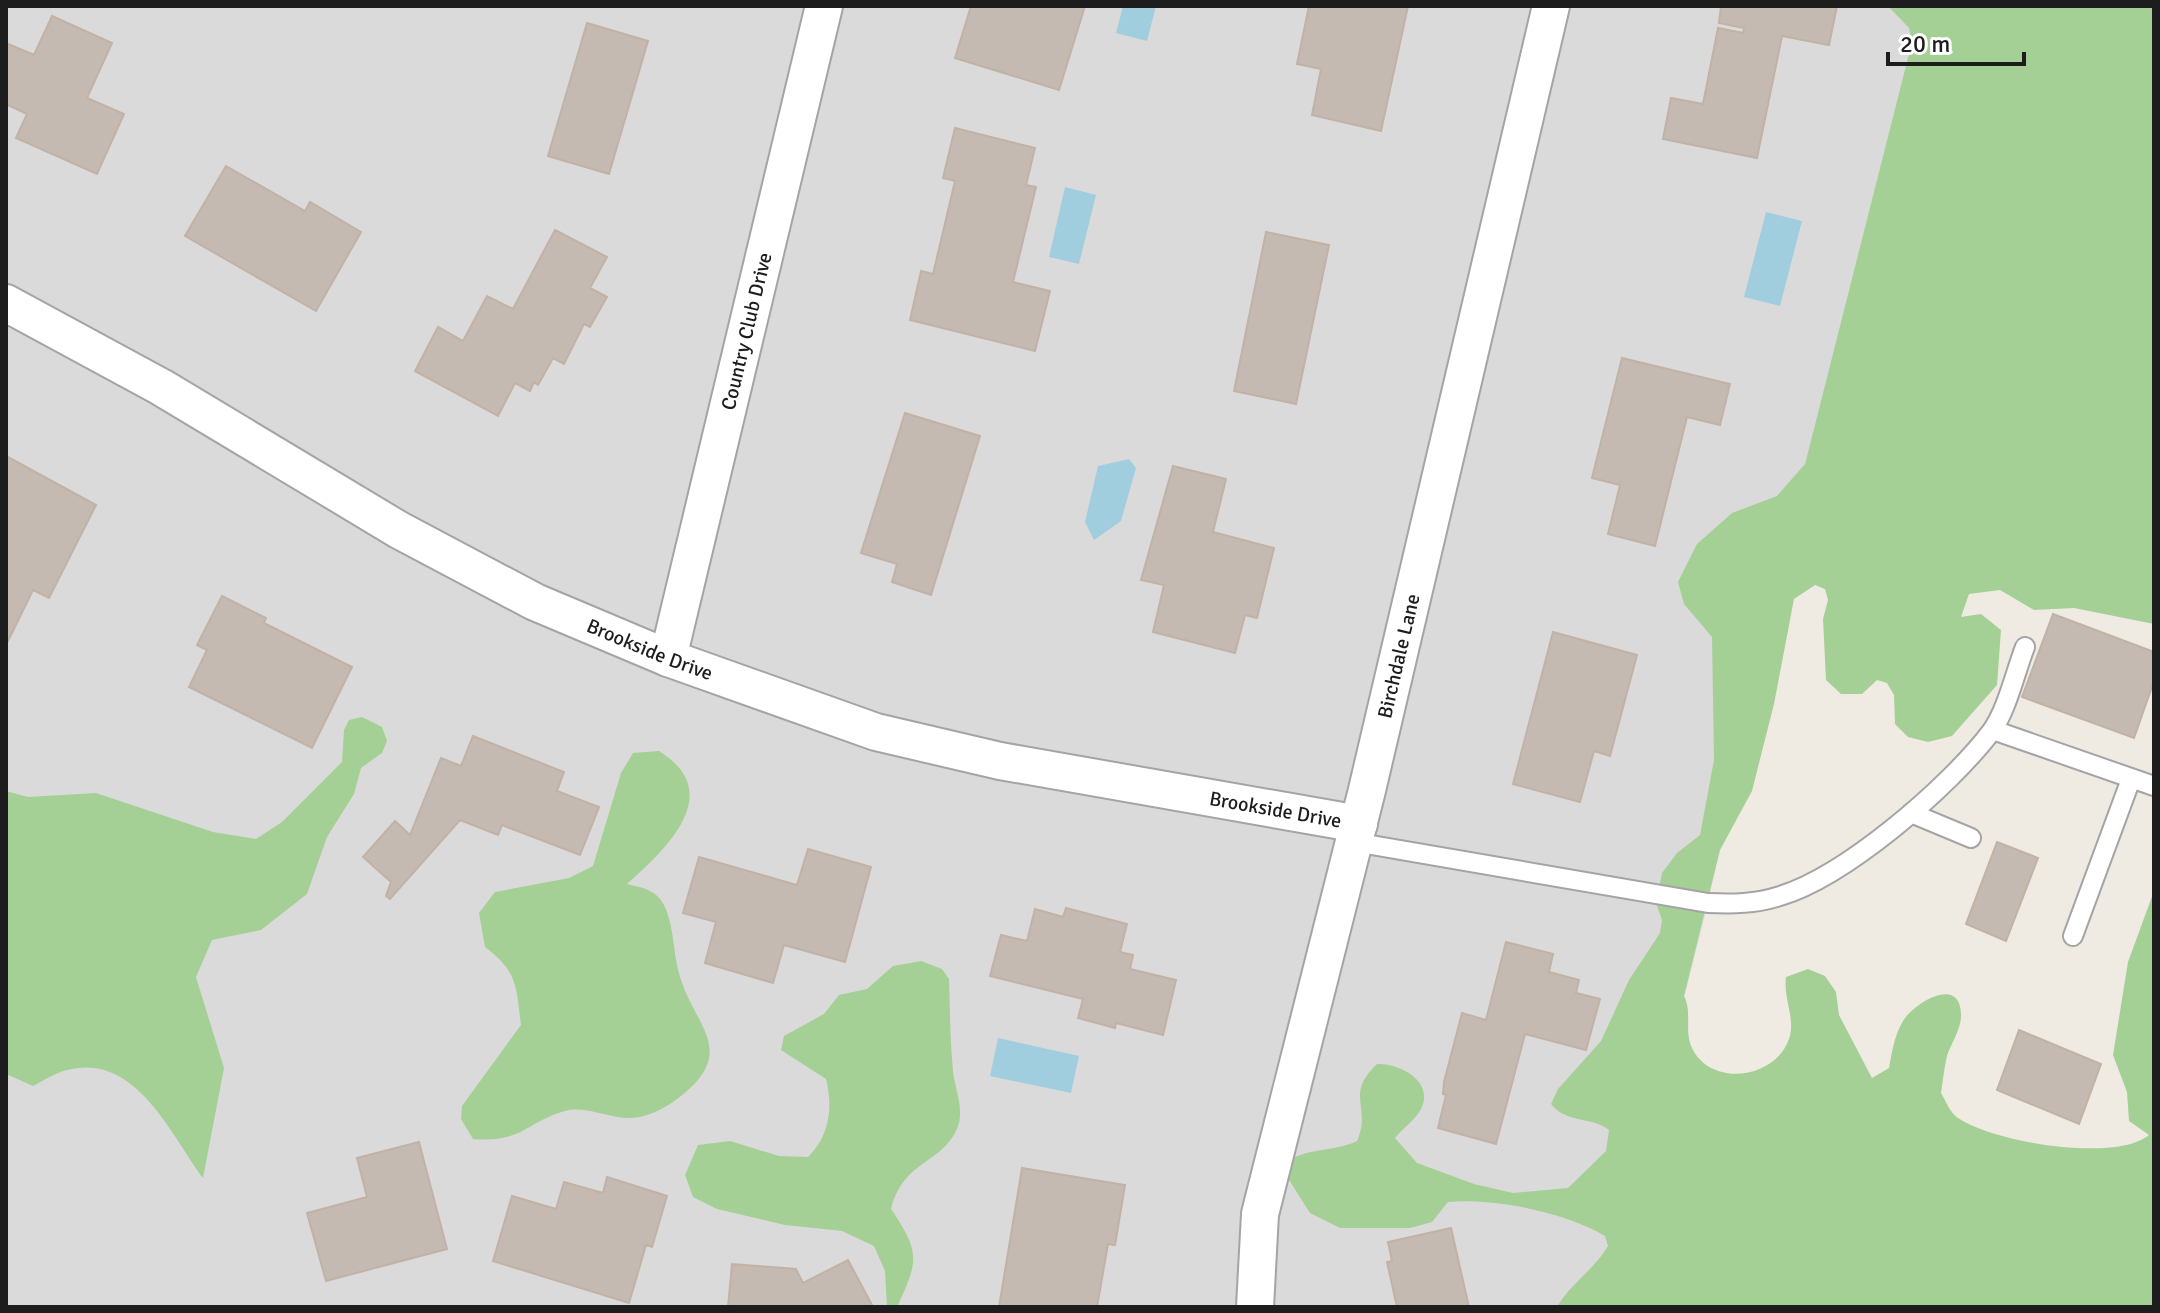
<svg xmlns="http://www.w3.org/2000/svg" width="2160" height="1313" viewBox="0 0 2160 1313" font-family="Signika,sans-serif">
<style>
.residential{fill:#dbdada}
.forest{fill:#a4d095}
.water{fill:#a1cedf}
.building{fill:#c4bab2;stroke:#c1b2a4;stroke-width:2}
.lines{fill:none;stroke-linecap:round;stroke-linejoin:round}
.service-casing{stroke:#a4a4a4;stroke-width:22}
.minor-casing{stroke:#a4a4a4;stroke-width:40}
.service{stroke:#fff;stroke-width:18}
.minor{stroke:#fff;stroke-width:36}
.labels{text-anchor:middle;stroke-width:6;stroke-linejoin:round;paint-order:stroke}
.street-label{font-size:20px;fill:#1d1d1d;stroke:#fff}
</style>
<rect width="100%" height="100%" fill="#efebe3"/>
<path class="residential" d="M 6,6 L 1922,6 L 1805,464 L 1708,903 L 1606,1307 L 6,1307 Z"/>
<path class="forest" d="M 1888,6 L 2154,6 L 2154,624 L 2074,608 L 2034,610 L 2000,590 L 1969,594 L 1961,617 L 1981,614 L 2001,630 L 1997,685 L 1952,736 L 1928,742 L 1908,737 L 1895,724 L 1894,695 L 1887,683 L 1877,680 L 1862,694 L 1841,694 L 1826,680 L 1823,619 L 1828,600 L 1825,589 L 1815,585 L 1794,599 L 1774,704 L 1752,791 L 1720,850 L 1684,996 C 1693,1013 1683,1032 1693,1050 C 1713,1087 1775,1079 1789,1039 C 1796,1019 1783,998 1786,977 L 1808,969 L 1825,976 L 1836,992 L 1839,1015 L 1872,1078 L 1889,1068 C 1892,1052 1894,1036 1903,1021 C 1914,1003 1960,975 1961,1014 C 1962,1028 1951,1043 1947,1056 C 1944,1068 1943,1081 1941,1093 C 1946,1101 1950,1113 1958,1118 C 1993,1142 2115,1163 2149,1135 L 2129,1121 L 2127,1092 L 2113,1055 L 2128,962 L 2154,891 L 2154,1307 L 1557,1307 C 1571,1283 1594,1270 1608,1246 L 1605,1236 C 1564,1212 1495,1198 1448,1202 L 1432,1222 L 1410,1228 L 1340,1228 L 1310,1213 L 1284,1172 L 1287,1161 C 1312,1147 1333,1152 1357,1141 C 1372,1107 1344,1095 1377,1064 C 1399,1063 1435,1081 1421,1109 C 1416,1119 1402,1129 1395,1138 L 1417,1163 L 1474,1184 L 1513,1193 L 1568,1188 L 1606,1151 L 1609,1130 C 1591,1116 1567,1124 1551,1104 L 1558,1089 L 1601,1041 L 1629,980 L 1660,933 L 1662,920 L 1656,903 L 1662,873 L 1677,853 L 1700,835 L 1714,760 L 1712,637 L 1684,604 L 1678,582 L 1697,544 L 1732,513 L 1777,496 L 1805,464 L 1912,42 L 1909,28 Z
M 362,717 L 382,727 L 387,741 L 382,753 L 361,768 L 354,794 L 327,837 L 307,894 L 261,930 L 212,940 L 196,977 L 224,1068 L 203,1178 C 170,1133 135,1052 67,1070 C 55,1073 43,1081 33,1086 L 6,1074 L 6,791 L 28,797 L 96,793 L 213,832 L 256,839 L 282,822 L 342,762 L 344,730 L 349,720 Z
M 659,751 C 727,793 666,849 627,884 C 634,886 643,887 650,891 C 674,902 672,946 678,969 C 690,1024 741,1048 681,1096 C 667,1107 650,1117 631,1118 C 611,1119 584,1105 565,1111 C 526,1122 523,1143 473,1139 L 461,1119 L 462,1106 L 521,1025 C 516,986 518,972 485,947 L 479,913 L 495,892 L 569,878 L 593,866 L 621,773 L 633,753 Z
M 921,961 L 942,969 L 949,979 C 950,1009 950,1040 953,1071 C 955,1091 966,1111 956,1131 C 939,1165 904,1160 891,1209 C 920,1252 919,1260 897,1307 L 887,1307 L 885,1271 L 874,1246 L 842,1231 L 785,1225 L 717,1209 L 693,1197 L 685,1175 L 698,1145 L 730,1141 L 779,1156 L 808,1157 C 830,1136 833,1107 826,1079 L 781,1050 L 784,1036 L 824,1014 L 839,995 L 867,989 L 893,966 Z"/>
<path class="water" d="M 1123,6 L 1156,6 L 1147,41 L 1116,33 Z
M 1065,187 L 1096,195 L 1079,264 L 1049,257 Z
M 1766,212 L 1802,221 L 1780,306 L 1744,297 Z
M 1129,459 L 1136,468 L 1121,521 L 1094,540 L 1085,522 L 1098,466 Z
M 998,1038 L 1079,1056 L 1071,1093 L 990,1076 Z"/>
<path class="building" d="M 971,6 L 1085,6 L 1059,90 L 955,58 Z
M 1309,6 L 1408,6 L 1381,131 L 1312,115 L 1321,69 L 1297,64 Z
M 1721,6 L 1837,6 L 1829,45 L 1782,36 L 1757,158 L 1663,139 L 1671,98 L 1703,104 L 1718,28 L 1743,33 L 1744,28 L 1719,23 Z
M 52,16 L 112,43 L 87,98 L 124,114 L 97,174 L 16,138 L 27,114 L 6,104 L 6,43 L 34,55 Z
M 587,23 L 648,41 L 609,174 L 548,156 Z
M 955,128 L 1035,148 L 1026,185 L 1036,187 L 1013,282 L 1050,291 L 1035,351 L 910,320 L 921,271 L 933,274 L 955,181 L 943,178 Z
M 226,166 L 305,211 L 310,202 L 361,232 L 316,311 L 185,236 Z
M 555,230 L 607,257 L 590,288 L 607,297 L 590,327 L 584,324 L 564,364 L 553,358 L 538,385 L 534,382 L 530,391 L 515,383 L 498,416 L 415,371 L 438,327 L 463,341 L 487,296 L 513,309 Z
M 1266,232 L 1329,245 L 1296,404 L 1234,391 Z
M 1622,358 L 1730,384 L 1720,425 L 1687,417 L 1655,546 L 1608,534 L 1620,485 L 1592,478 Z
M 905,413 L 980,436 L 931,595 L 892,582 L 897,564 L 861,553 Z
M 6,456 L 96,505 L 49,598 L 33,590 L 6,645 Z
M 1173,466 L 1226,479 L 1213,532 L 1274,548 L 1257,618 L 1245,615 L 1235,653 L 1153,632 L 1164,585 L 1141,580 Z
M 222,596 L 266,618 L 264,623 L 352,667 L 312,748 L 189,687 L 207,650 L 197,645 Z
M 2053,614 L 2154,652 L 2154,681 L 2134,738 L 2022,697 Z
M 1553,632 L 1637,655 L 1610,756 L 1594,751 L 1580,802 L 1513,784 Z
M 473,736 L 564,772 L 557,791 L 599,807 L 580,855 L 502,825 L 498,835 L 460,820 L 390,899 L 386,896 L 391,882 L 363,857 L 395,821 L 410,835 L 441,758 L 461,766 Z
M 1997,842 L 2038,858 L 2006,941 L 1966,924 Z
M 808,849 L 871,867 L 845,962 L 784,945 L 773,983 L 705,963 L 716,922 L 683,913 L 699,857 L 797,885 Z
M 1066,908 L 1127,924 L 1120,952 L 1133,955 L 1130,969 L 1176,980 L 1163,1035 L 1116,1023 L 1115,1028 L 1078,1018 L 1083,999 L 990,976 L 1001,935 L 1027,941 L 1035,909 L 1063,917 Z
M 1506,942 L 1553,954 L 1549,972 L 1579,980 L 1576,993 L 1600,999 L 1586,1050 L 1525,1034 L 1496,1144 L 1438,1128 L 1446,1095 L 1443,1094 L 1444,1082 L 1462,1013 L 1486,1020 Z
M 2019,1030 L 2101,1064 L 2079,1124 L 1997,1090 Z
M 419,1142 L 447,1249 L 326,1281 L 307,1213 L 367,1197 L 357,1158 Z
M 1022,1168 L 1125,1185 L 1115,1245 L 1108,1244 L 1097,1307 L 999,1307 Z
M 607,1177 L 667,1196 L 652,1247 L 646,1245 L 629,1303 L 493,1261 L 512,1196 L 556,1209 L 564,1182 L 603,1193 Z
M 1451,1228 L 1469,1307 L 1397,1307 L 1387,1262 L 1392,1261 L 1388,1242 Z
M 848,1260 L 873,1307 L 728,1307 L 732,1264 L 796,1269 L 803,1283 Z"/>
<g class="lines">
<defs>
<path id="service" d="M 1993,730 L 2154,786
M 1911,813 L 1971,838
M 1354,842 L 1708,903 C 1733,904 1755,904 1780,896 C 1846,876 1949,787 1991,732 C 2007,710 2015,673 2025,647
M 2073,936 L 2131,779"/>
<g id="minor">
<path id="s1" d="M 6,303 L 161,387 L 399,530 L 535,602 L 668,658 L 876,732 L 1000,761 L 1359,824"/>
<path id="s2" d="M 668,658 L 824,6"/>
<path id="s3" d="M 1255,1307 L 1260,1214 L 1367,790 L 1551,6"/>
</g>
</defs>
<use href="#service" class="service-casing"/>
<use href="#minor" class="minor-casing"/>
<use href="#service" class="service"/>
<use href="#minor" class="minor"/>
</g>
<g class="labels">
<g class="street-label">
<text dy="7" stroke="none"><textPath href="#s2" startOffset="336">Country Club Drive</textPath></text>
<text dy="7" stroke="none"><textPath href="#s1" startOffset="732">Brookside Drive</textPath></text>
<text dy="7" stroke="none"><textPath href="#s3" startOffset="668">Birchdale Lane</textPath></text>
<text dy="7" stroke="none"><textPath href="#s1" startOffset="1380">Brookside Drive</textPath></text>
</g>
</g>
<rect width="2160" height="1313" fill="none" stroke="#1d1d1d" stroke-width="16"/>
<path d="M1888 52v12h136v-12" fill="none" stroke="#1d1d1d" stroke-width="4"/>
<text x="1900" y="52" font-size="24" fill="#1d1d1d" stroke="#ffffff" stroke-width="6" paint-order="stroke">20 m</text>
</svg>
